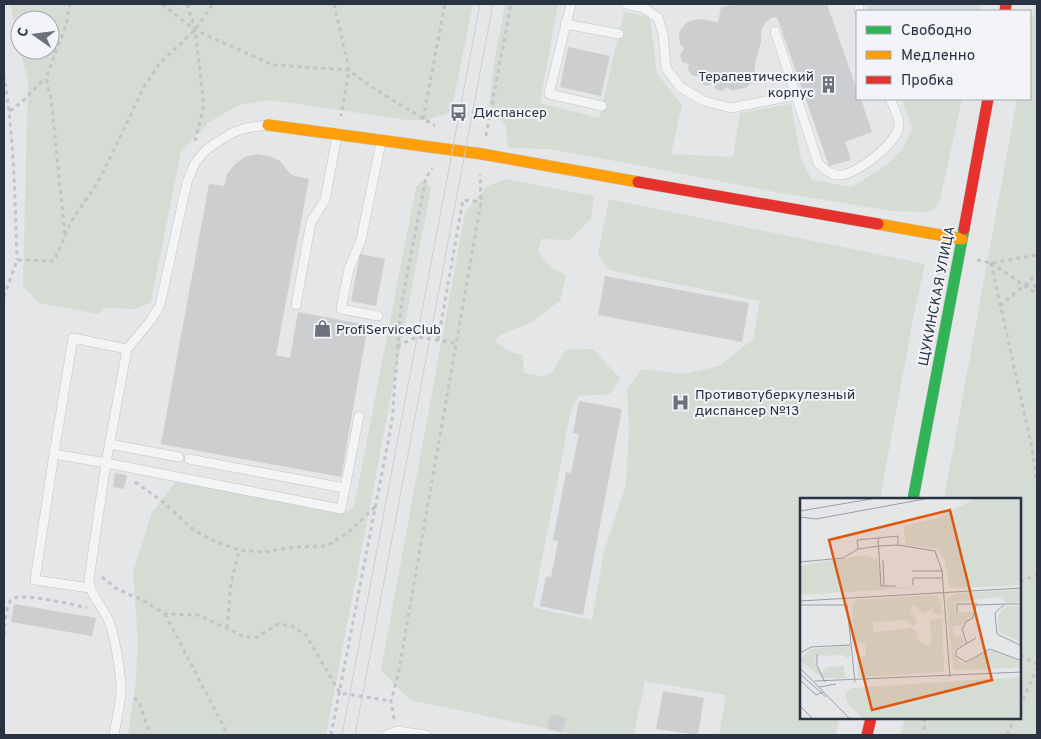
<svg xmlns="http://www.w3.org/2000/svg" width="1041" height="739" viewBox="0 0 1041 739" font-family="Overpass,sans-serif">
<style>
.green{fill:#d4dcd4}
.building{fill:#ccced0}
.lines{fill:none;stroke-linecap:round;stroke-linejoin:round}
.lane-casing{stroke:#c2c4c6;stroke-width:10}
.fast-casing{stroke:#c2c4c6;stroke-width:12}
.slow-casing{stroke:#c2c4c6;stroke-width:12}
.jam-casing{stroke:#c2c4c6;stroke-width:12}
.path{stroke:#c3c4c9;stroke-width:3;stroke-dasharray:4 4;stroke-linecap:butt}
.lane{stroke:#f3f4f6;stroke-width:9}
.fast{stroke:#30b455;stroke-width:11}
.slow{stroke:#ff9f0a;stroke-width:11}
.jam{stroke:#e5322d;stroke-width:11}
.tram{stroke:#cdced1;stroke-width:1}
.labels{text-anchor:middle;stroke-width:4;stroke-linejoin:round;paint-order:stroke}
.poi-label{font-size:14px;fill:#2a3342;stroke:#f2f4f8;text-anchor:start}
.street-label{font-size:14px;fill:#2a3342;stroke:#f2f4f8}
.inset-road{fill:none;stroke:#9a9ea6;stroke-width:1}
.view{fill:#de570f;fill-opacity:0.15;stroke:#de570f;stroke-width:2.5}
.inset-edge{fill:none;stroke:#2a3342;stroke-width:2.5}
</style>
<rect width="100%" height="100%" fill="#e4e6e8"/>
<path class="green" d="M 10,4 L 473,4 L 451,112 L 427,120 L 407,120 L 271,100 L 239,105 L 209,122 L 181,152 L 151,302 L 135,309 L 104,308 L 98,314 L 39,303 L 23,286 L 28,81 L 20,50 L 50,50 L 50,20 L 20,20 L 20,48 Z
M 505,4 L 558,4 L 540,103 L 599,118 L 624,12 L 650,17 L 657,74 L 682,105 L 671,154 L 733,157 L 740,113 L 791,104 L 801,159 L 812,180 L 852,187 L 885,166 L 903,149 L 912,128 L 902,99 L 962,99 L 939,204 L 929,212 L 892,211 L 775,192 L 600,158 L 549,149 L 508,148 L 506,126 L 489,105 L 493,70 Z
M 867,4 L 980,4 L 978,11 L 870,11 Z
M 1035,4 L 1037,4 L 1037,735 L 901,735 L 905,718 L 1020,718 L 1020,499 L 944,499 L 1017,99 L 1030,99 L 1030,32 Z
M 507,179 L 594,196 L 591,219 L 570,240 L 541,239 L 538,252 L 550,267 L 566,275 L 560,301 L 528,324 L 499,335 L 495,342 L 511,352 L 523,355 L 524,373 L 545,377 L 553,371 L 566,350 L 593,349 L 620,378 L 610,394 L 579,396 L 571,410 L 533,606 L 539,609 L 592,620 L 604,552 L 626,485 L 629,427 L 627,389 L 642,369 L 684,374 L 719,366 L 753,339 L 760,301 L 609,270 L 598,255 L 609,199 L 925,264 L 913,319 L 880,499 L 801,499 L 801,718 L 839,718 L 836,735 L 719,735 L 726,695 L 645,681 L 634,735 L 577,735 L 410,700 L 381,670 L 465,213 L 487,186 Z
M 423,180 L 431,188 L 326,735 L 128,735 L 136,680 L 138,642 L 133,572 L 152,512 L 176,482 L 245,493 L 322,511 L 345,513 L 354,507 L 416,187 Z"/>
<path class="building" d="M 735,4 L 827,4 L 857,90 L 857,99 L 861,99 L 872,132 L 845,142 L 851,160 L 829,166 L 777,17 L 771,18 L 766,22 L 761,31 L 761,42 L 756,60 L 753,81 L 747,87 L 732,91 L 727,87 L 722,91 L 715,89 L 713,83 L 706,86 L 700,82 L 700,76 L 693,76 L 688,70 L 689,64 L 682,62 L 680,55 L 684,49 L 680,44 L 679,36 L 681,29 L 686,23 L 693,20 L 700,19 L 718,22 L 721,7 Z
M 568,47 L 610,56 L 601,96 L 560,87 Z
M 257,154 L 269,156 L 280,161 L 291,175 L 309,179 L 276,355 L 290,358 L 298,312 L 368,325 L 341,477 L 161,444 L 209,184 L 224,186 L 227,174 L 235,164 L 245,157 Z
M 360,254 L 385,259 L 376,306 L 351,301 Z
M 605,276 L 749,303 L 742,342 L 598,315 Z
M 579,401 L 622,409 L 583,615 L 540,606 L 546,576 L 551,577 L 558,541 L 553,540 L 566,472 L 571,473 L 579,434 L 573,433 Z
M 115,473 L 127,475 L 124,489 L 113,487 Z
M 14,604 L 96,618 L 92,636 L 11,622 Z
M 663,691 L 704,698 L 698,735 L 656,729 Z
M 551,714 L 567,718 L 562,733 L 547,729 Z"/>
<g class="lines">
<defs>
<path id="lane" d="M 571,4 L 549,94 L 602,106
M 626,4 L 644,8 L 658,18 L 663,34 L 666,68 L 680,87 L 704,101 L 731,108 L 796,95
M 859,4 L 859,11
M 565,24 L 619,34
M 775,31 L 818,163 C 825,169 830,176 841,175 C 856,175 900,141 899,124 C 899,116 893,106 890,99
M 296,305 L 311,222 L 325,200 L 337,136
M 378,316 L 341,309 L 349,269 L 361,240 L 381,142
M 127,349 L 73,338 L 54,454 L 106,463 L 341,509 L 359,416
M 109,444 L 179,457
M 54,454 L 35,580 L 89,588
M 189,459 L 344,488
M 114,735 C 116,720 122,701 121,685 C 120,671 115,637 110,624 C 104,607 90,597 89,579 L 106,463 L 127,349 L 151,320 L 160,305 L 187,182 L 195,163 L 204,152 L 214,144 L 232,133 L 246,128 L 268,125
M 387,735 L 397,731 L 426,735"/>
<path id="fast" d="M 913,499 L 964,229"/>
<path id="slow" d="M 268,125 L 482,154 L 638,182
M 878,224 L 962,239"/>
<path id="jam" d="M 1005,11 L 1006,4
M 638,182 L 878,224
M 964,229 L 988,99
M 867,735 L 871,718"/>
</defs>
<use href="#lane" class="lane-casing"/>
<use href="#fast" class="fast-casing"/>
<use href="#slow" class="slow-casing"/>
<use href="#jam" class="jam-casing"/>
<path class="path" d="M 162,4 L 195,30 L 273,65 L 349,70 L 367,84 L 435,126
M 187,4 L 195,30 L 204,106 L 195,141
M 334,4 L 349,70 L 341,116
M 4,75 C 14,136 15,198 17,260
M 10,111 L 23,101 L 45,78
M 423,119 L 445,4
M 486,136 L 511,4
M 65,234 L 51,99 L 46,78 L 66,25 L 70,4
M 977,260 L 991,263 L 1037,255
M 991,263 L 1032,448 L 1037,484
M 991,263 L 1037,294
M 1025,285 L 1037,286
M 4,297 L 17,260 L 54,261 L 71,222 L 101,177 L 144,87 L 160,63 L 195,30 L 213,4
M 1000,306 L 1037,274
M 438,340 L 463,200 L 481,202
M 397,346 L 417,337 L 456,343
M 135,482 L 163,502 L 194,530 L 214,541 L 239,550 L 264,552 L 295,547 L 327,546 L 350,531 L 375,507
M 102,577 L 117,589 L 144,601 L 165,614 L 198,615 L 245,637 L 257,637 L 278,624 L 292,626 L 306,635 L 340,693 L 391,701
M 1020,582 L 1037,575
M 165,614 L 228,735
M 227,628 L 231,584 L 239,550
M 4,635 C 5,625 5,609 11,600 C 17,591 76,605 87,608
M 1020,655 L 1037,664
M 134,698 L 139,702 L 150,735
M 1020,707 L 1037,668
M 924,718 L 925,735
M 394,719 L 391,701 L 398,675 L 481,202 L 480,174
M 331,735 L 392,421 L 401,306 L 426,178 L 432,168
M 1007,735 L 1015,718"/>
<use href="#lane" class="lane"/>
<use href="#fast" class="fast"/>
<use href="#slow" class="slow"/>
<use href="#jam" class="jam"/>
<path class="tram" d="M 342,735 L 480,4
M 355,735 L 493,4"/>
</g>
<defs>
<symbol id="building-bare" viewBox="-9 -9 18 18"><path d="M-4-6H4V6H1V3H-1V6H-4ZM-2.5-4.3h1.7v1.8h-1.7ZM.8-4.3h1.7v1.8H.8ZM-2.5-1h1.7V.8h-1.7ZM.8-1h1.7V.8H.8Z" fill="#6b727c" stroke="#f2f4f8" stroke-width="2.5" paint-order="stroke"/></symbol>
<symbol id="bus-bare" viewBox="-9 -9 18 18"><path d="M-5-6H5V4H4V6H2V4H-2V6H-4V4H-5ZM-3.5-4V0h7V-4ZM-3.5 1.2v1.5H-2V1.2ZM2 1.2v1.5H3.5V1.2Z" fill="#6b727c" stroke="#f2f4f8" stroke-width="2.5" paint-order="stroke"/></symbol>
<symbol id="shop-bare" viewBox="-9 -9 18 18"><path d="M-5-2.5h2.3a2.7 3.5 0 0 1 5.4 0H5L5.5 6h-11ZM-1.5-2.5h3a1.5 2.3 0 0 0-3 0Z" fill="#6b727c" stroke="#f2f4f8" stroke-width="2.5" paint-order="stroke"/></symbol>
<symbol id="hospital-bare" viewBox="-9 -9 18 18"><path d="M-5-5h3v3.5h4V-5h3V5h-3V1.5h-4V5h-3Z" fill="#6b727c" stroke="#f2f4f8" stroke-width="2.5" paint-order="stroke"/></symbol>
</defs>
<g fill-rule="evenodd">
<use href="#building-bare" x="816" y="72" width="25" height="25"/>
<use href="#bus-bare" x="446" y="100" width="25" height="25"/>
<use href="#shop-bare" x="310" y="316" width="25" height="25"/>
<use href="#hospital-bare" x="668" y="390" width="25" height="25"/>
</g>
<g class="labels">
<g class="poi-label">
<text x="814" y="81" text-anchor="end">Терапевтический<tspan x="814" dy="16">корпус</tspan></text>
<text x="473" y="117">Диспансер</text>
<text x="336" y="334">ProfiServiceClub</text>
<text x="695" y="399">Противотуберкулезный<tspan x="695" dy="16">диспансер №13</tspan></text>
</g>
<g class="street-label">
<text transform="translate(936 296) rotate(-79)" y="5">ЩУКИНСКАЯ УЛИЦА</text>
</g>
</g>
<g transform="translate(800 498)">
<rect width="221" height="221" fill="#e4e6e8"/>
<path d="M 177,0 L 221,0 L 221,87 L 150,90 L 144,61 L 138,51 L 105,47 L 104,28 L 138,20 ZM 62,57 L 78,61 L 82,90 L 137,88 L 0,97 L 0,68 ZM 221,92 L 221,104 L 207,105 L 199,99 L 155,104 L 155,115 L 173,114 L 173,119 L 160,128 L 152,128 L 154,138 L 161,137 L 165,145 L 153,152 L 159,163 L 166,166 L 184,154 L 193,153 L 221,164 L 221,170 L 153,172 L 146,101 L 158,95 ZM 134,97 L 141,102 L 142,117 L 134,115 L 133,110 L 123,116 L 114,107 L 110,113 L 117,123 L 113,129 L 106,122 L 73,124 L 73,134 L 112,130 L 116,132 L 119,144 L 131,148 L 130,122 L 142,120 L 144,174 L 58,179 L 57,159 L 66,158 L 65,145 L 54,144 L 52,107 L 56,102 ZM 206,108 L 221,108 L 221,144 L 199,134 L 198,117 ZM 43,148 L 51,148 L 49,161 L 43,157 L 15,158 L 16,168 L 12,171 L 18,169 L 25,179 L 22,173 L 27,169 L 44,168 L 45,179 L 53,180 L 22,180 L 0,162 L 11,151 ZM 221,179 L 221,221 L 64,221 L 48,207 L 45,195 L 52,190 Z" fill="#d4dcd4"/>
<path class="inset-road" d="M 0,13 L 77,0M 0,19 L 16,21 L 130,0M 58,51 L 57,42 L 78,40M 83,62 L 84,88M 0,64 L 43,60 L 58,51 L 79,48 L 98,47 L 135,53 L 142,73 L 150,179M 112,73 L 142,73M 113,87 L 113,80 L 142,80M 96,88 L 81,88 L 78,40 L 98,38 L 98,47M 0,103 L 222,90M 222,106 L 205,106 L 195,115 L 197,136 L 222,148M 0,107 L 47,107 L 55,184M 157,115 L 157,106 L 178,106M 176,140 L 156,152 L 156,158 L 166,164 L 190,151 L 222,163M 167,146 L 162,131 L 166,124 L 173,120 L 176,107 L 205,106M 0,155 L 11,149 L 50,147M 17,156 L 17,168 L 25,184M 0,170 L 51,222M 0,176 L 26,199M 0,182 L 16,197 L 23,194M 15,183 L 222,174M 19,189 L 36,186M 0,208 L 14,222"/>
<path class="view" d="M 150,12 L 192,182 L 72,212 L 29,42 Z"/>
<rect width="221" height="221" class="inset-edge"/>
</g>
<rect width="1041" height="739" fill="none" stroke="#2a3342" stroke-width="10"/>
<rect x="856" y="10" width="175" height="90" fill="#f2f4f8" stroke="#a2a7af"/>
<rect x="866" y="26" width="25" height="8" fill="#30b455" stroke="#a2a7af"/>
<text x="901" y="35" font-size="15" fill="#2a3342">Свободно</text>
<rect x="866" y="51" width="25" height="8" fill="#ff9f0a" stroke="#a2a7af"/>
<text x="901" y="60" font-size="15" fill="#2a3342">Медленно</text>
<rect x="866" y="76" width="25" height="8" fill="#e5322d" stroke="#a2a7af"/>
<text x="901" y="85" font-size="15" fill="#2a3342">Пробка</text>
<g transform="translate(35 35) rotate(284)"><circle r="24" fill="#f2f4f8" stroke="#a2a7af"/>
<path d="M0-4L9 19L0 12L-9 19Z" fill="#6b727c"/>
<text y="-8" font-size="14" font-weight="bold" text-anchor="middle" fill="#2a3342">С</text>
</g>
</svg>
